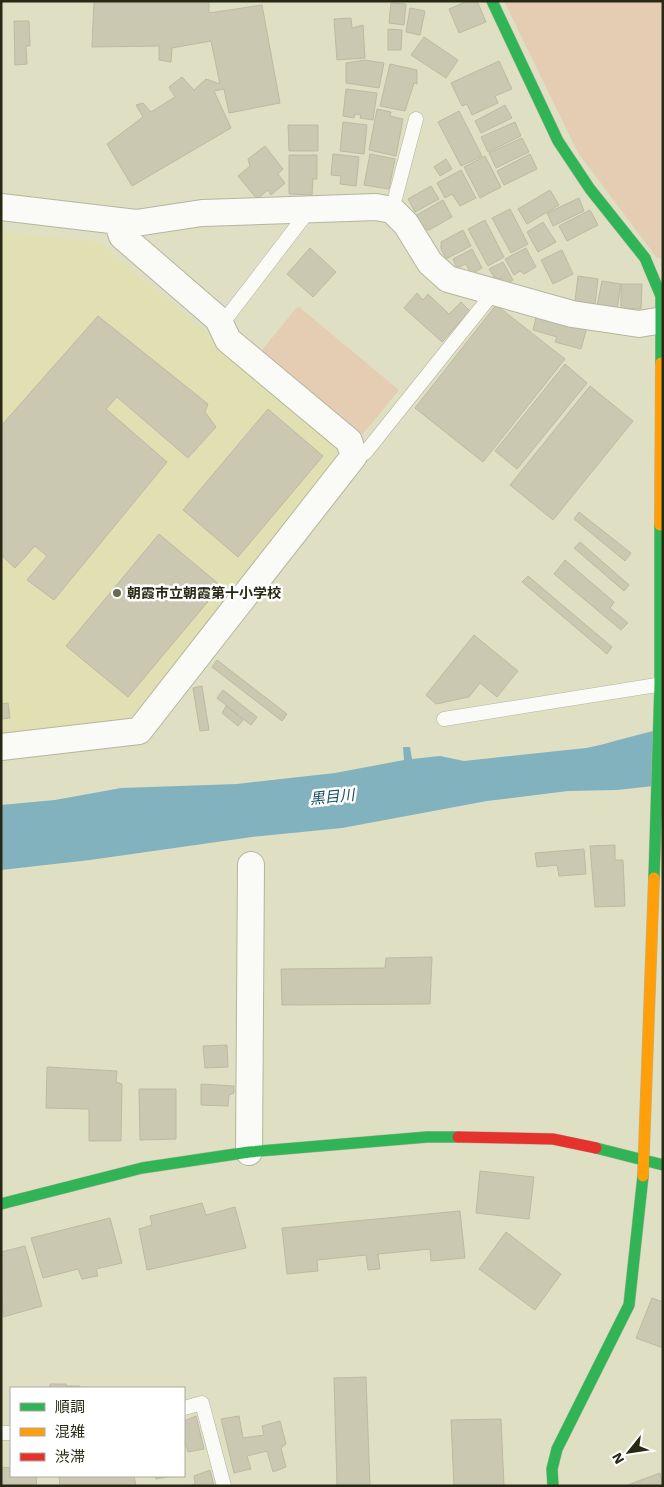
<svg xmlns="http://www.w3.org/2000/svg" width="664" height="1487" viewBox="0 0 664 1487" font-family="'Work Sans','Noto Sans JP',sans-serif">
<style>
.built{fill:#e0e0b2}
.green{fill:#e5cdb3}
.water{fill:#83b2bf}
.building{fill:#cbc8b2;stroke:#bdbaa4}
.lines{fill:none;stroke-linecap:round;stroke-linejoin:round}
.lane-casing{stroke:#b5b59f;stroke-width:15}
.street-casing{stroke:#b5b59f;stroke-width:28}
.fast-casing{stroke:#b5b59f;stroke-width:12}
.slow-casing{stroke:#b5b59f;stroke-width:12}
.jam-casing{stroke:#b5b59f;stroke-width:12}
.lane{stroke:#fafaf6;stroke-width:14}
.street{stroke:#fafaf6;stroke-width:26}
.fast{stroke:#30b455;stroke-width:11}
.slow{stroke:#ff9f0a;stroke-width:11}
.jam{stroke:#e5322d;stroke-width:11}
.poi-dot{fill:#686951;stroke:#fff;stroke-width:2}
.labels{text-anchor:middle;stroke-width:5;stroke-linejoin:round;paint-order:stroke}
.poi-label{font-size:14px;font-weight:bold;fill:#282914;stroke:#fff;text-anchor:start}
.water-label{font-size:15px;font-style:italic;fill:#134b60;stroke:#fff}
</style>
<rect width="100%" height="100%" fill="#dfdfc3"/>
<path class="built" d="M 1,232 L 99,242 L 335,442 L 338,465 L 128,721 L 1,734 Z"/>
<path class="green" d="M 504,1 L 663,1 L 663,258 L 657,258 L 578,153 Z
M 298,306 L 399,390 L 358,440 L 257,356 Z"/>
<path class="water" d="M 663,729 L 663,785 L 617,790 L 568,791 L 487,801 L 342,828 L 252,837 L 90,860 L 1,870 L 1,805 L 55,800 L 121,788 L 237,784 L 335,773 L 404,760 L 403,747 L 410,747 L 412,759 L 440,756 L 464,761 L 586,748 C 612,743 636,734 663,729 Z"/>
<path class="building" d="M 94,1 L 209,1 L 209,13 L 262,5 L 280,103 L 229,113 L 224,89 L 214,91 L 231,128 L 132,186 L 107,144 L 143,117 L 136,105 L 143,103 L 151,112 L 175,97 L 169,87 L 182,77 L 194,90 L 206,79 L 220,84 L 211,41 L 172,48 L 171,62 L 159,60 L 159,46 L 92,47 Z
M 468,1 L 477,1 L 486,22 L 459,33 L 449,9 Z
M 391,3 L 406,4 L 404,25 L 389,23 Z
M 410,8 L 425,11 L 420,35 L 406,32 Z
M 351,18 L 352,28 L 363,25 L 365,58 L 337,60 L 334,19 Z
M 14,21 L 29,21 L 30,46 L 26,46 L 27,64 L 15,65 Z
M 388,29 L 402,30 L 401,50 L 388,50 Z
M 424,37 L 458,60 L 446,78 L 411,55 Z
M 365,60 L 384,63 L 379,88 L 346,83 L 346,63 Z
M 499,61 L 512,89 L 495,96 L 498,103 L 472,115 L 467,104 L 462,106 L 451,83 Z
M 390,64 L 417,70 L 417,84 L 414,83 L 405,111 L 380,106 Z
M 346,89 L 377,93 L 373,120 L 360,118 L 361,115 L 355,114 L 354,118 L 343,116 Z
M 505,105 L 512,118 L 481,133 L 475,121 Z
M 377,109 L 391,112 L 390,116 L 403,119 L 396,156 L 369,150 Z
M 459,111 L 482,156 L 461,166 L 438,122 Z
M 343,122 L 367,125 L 364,154 L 340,151 Z
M 515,122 L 521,136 L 488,152 L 481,137 Z
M 288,125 L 318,125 L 318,151 L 289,151 Z
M 522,138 L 529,152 L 496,168 L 489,153 Z
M 265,146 L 283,169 L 278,174 L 285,183 L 271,195 L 268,190 L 257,199 L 238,176 L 250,166 L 248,159 Z
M 333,154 L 359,157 L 356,186 L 340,184 L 341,176 L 331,175 Z
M 370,154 L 395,159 L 389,189 L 364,185 Z
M 530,154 L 537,169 L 504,185 L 497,171 Z
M 289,155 L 317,155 L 317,179 L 313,179 L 312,195 L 289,194 Z
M 485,156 L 501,187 L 480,198 L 464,167 Z
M 446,159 L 452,169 L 440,176 L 434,167 Z
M 461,170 L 476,198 L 460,206 L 452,194 L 445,198 L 437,183 Z
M 431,186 L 439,199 L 415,212 L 408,199 Z
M 550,190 L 559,205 L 527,224 L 518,209 Z
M 579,198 L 584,211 L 553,226 L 547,213 Z
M 443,200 L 452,217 L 429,230 L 423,229 L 415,216 Z
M 510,209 L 528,244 L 511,253 L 492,218 Z
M 590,210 L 598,225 L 567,241 L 559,226 Z
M 485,220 L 504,257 L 488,266 L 468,229 Z
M 543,222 L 556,242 L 538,252 L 527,232 Z
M 463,230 L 471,246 L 446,259 L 441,249 L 441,242 Z
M 310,248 L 336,272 L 313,297 L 287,274 Z
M 526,248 L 536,267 L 524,274 L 520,271 L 514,275 L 505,259 Z
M 472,249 L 482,268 L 471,274 L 466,264 L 457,268 L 453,259 Z
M 562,250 L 573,274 L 553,284 L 541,260 Z
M 503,262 L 513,280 L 505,285 L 501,278 L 496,280 L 489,269 Z
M 578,276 L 598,279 L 595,304 L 575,301 Z
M 602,281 L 621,284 L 617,309 L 597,306 Z
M 621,284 L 642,284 L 641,309 L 621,308 Z
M 417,293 L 423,300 L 428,294 L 449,314 L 461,302 L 470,311 L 442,342 L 404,308 Z
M 496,305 L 565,359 L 483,462 L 415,408 Z
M 537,313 L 587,327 L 581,349 L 555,342 L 557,337 L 533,330 Z
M 98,316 L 208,404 L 205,412 L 216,427 L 188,458 L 117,397 L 106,409 L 167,462 L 54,600 L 27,580 L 47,556 L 35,546 L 15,568 L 1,555 L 1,426 Z
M 565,364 L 587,383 L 517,469 L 495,451 Z
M 590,386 L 633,421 L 553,520 L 510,485 Z
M 268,409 L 323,456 L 238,557 L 183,510 Z
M 579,512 L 631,553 L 625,561 L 574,519 Z
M 159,534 L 221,586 L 128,697 L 66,646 Z
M 580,542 L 629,585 L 624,591 L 574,548 Z
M 565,560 L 614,602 L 610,608 L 628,623 L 621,630 L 554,574 Z
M 528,576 L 612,647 L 607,654 L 522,582 Z
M 474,635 L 518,671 L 497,697 L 480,683 L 469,697 L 436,704 L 426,695 Z
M 217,660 L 287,714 L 282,721 L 212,667 Z
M 202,686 L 209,730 L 200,731 L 193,688 Z
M 223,690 L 257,717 L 251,725 L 217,698 Z
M 8,703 L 10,718 L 1,719 L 1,704 Z
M 226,706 L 243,720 L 238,726 L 222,713 Z
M 615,845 L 615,860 L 623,860 L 625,906 L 595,907 L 590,846 Z
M 584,849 L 586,874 L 559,876 L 557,865 L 537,867 L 535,853 Z
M 432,957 L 430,1004 L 282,1005 L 281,969 L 385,968 L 386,958 Z
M 227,1045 L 228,1067 L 205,1068 L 203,1046 Z
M 47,1067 L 117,1071 L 116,1082 L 122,1084 L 121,1141 L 89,1141 L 89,1109 L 46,1108 Z
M 201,1084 L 234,1086 L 234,1093 L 229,1095 L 228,1106 L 201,1105 Z
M 139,1089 L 176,1089 L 176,1139 L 140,1140 Z
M 480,1171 L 534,1177 L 529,1219 L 476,1213 Z
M 202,1203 L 206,1215 L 235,1207 L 246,1248 L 147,1270 L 139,1229 L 152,1225 L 150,1216 Z
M 460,1211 L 465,1258 L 431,1261 L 430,1249 L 378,1254 L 380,1269 L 368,1270 L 366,1255 L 317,1260 L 318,1271 L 287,1274 L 282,1228 Z
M 110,1218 L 122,1263 L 96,1269 L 98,1276 L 82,1279 L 78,1269 L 43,1278 L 31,1238 Z
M 506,1232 L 561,1274 L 535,1310 L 479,1269 Z
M 25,1246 L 42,1306 L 3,1317 L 1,1252 Z
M 652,1298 L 663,1302 L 663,1348 L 636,1338 Z
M 366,1377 L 370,1486 L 337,1486 L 334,1378 Z
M 50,1384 L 66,1384 L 67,1386 L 80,1386 L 80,1388 L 50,1388 Z
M 196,1416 L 204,1449 L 188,1452 L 184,1438 L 184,1421 Z
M 239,1416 L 243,1438 L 264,1435 L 262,1426 L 280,1421 L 286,1444 L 281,1448 L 286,1467 L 273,1472 L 267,1451 L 247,1456 L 251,1469 L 234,1473 L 221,1419 Z
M 501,1419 L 504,1486 L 454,1486 L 451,1420 Z
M 1,1467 L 11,1468 L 11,1476 L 37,1476 L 36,1486 L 1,1486 Z
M 210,1470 L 214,1486 L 190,1486 L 195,1484 L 194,1476 Z
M 660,1473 L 663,1486 L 625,1486 Z
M 59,1476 L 134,1476 L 136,1486 L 60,1486 Z
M 155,1476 L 172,1476 L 156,1479 Z"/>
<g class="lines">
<defs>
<path id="lane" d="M 392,210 L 416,119
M 221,325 L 310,209
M 354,456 L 365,453 L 493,293
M 444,719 L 663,684
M 184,1408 L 202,1403 L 224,1486
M 1,1433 L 11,1433"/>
<path id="street" d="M 1,207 L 136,223 L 202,213 L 376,207 L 392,210 L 406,224 L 430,263 L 448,279 L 572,314 L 639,324 L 663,320
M 1,747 L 139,731 L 354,456 L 349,441 L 228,340 L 218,319 L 122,236 L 117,221
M 249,1152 L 251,865"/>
<path id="fast" d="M 492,1 L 558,141 L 590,189 L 645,258 L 661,296 L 661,363
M 654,878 L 660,684 L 660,525
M 596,1148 L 663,1165
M 1,1204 L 142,1168 L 249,1152 L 427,1137 L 458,1137
M 553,1486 L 552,1469 L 557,1449 L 629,1305 L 643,1176"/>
<path id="slow" d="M 660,525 L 661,363
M 643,1176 L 654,878"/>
<path id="jam" d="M 458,1137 L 553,1139 L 596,1148"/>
</defs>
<use href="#lane" class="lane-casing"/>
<use href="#street" class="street-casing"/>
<use href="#fast" class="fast-casing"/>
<use href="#slow" class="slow-casing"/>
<use href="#jam" class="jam-casing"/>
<use href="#lane" class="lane"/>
<use href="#street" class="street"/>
<use href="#fast" class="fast"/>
<use href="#slow" class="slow"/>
<use href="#jam" class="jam"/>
</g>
<circle class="poi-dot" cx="117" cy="593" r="5"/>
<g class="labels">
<g class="poi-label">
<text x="127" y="598">朝霞市立朝霞第十小学校</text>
</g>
<g class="water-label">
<text transform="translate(332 797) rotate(-6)" y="5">黒目川</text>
</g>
</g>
<rect width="664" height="1487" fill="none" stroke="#282914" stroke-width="5"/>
<rect x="10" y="1387" width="175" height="90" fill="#ffffff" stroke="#a9a9a1"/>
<rect x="20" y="1403" width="25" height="8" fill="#30b455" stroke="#a9a9a1"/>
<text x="55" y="1412" font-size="15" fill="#282914">順調</text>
<rect x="20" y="1428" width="25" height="8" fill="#ff9f0a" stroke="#a9a9a1"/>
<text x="55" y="1437" font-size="15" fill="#282914">混雑</text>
<rect x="20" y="1453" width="25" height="8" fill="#e5322d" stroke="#a9a9a1"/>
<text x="55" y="1462" font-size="15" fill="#282914">渋滞</text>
<g transform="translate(629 1452) rotate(240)" stroke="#ffffff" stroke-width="4" paint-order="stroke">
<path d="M0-4L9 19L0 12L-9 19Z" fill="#282914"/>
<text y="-8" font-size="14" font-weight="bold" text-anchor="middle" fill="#282914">N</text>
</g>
</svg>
